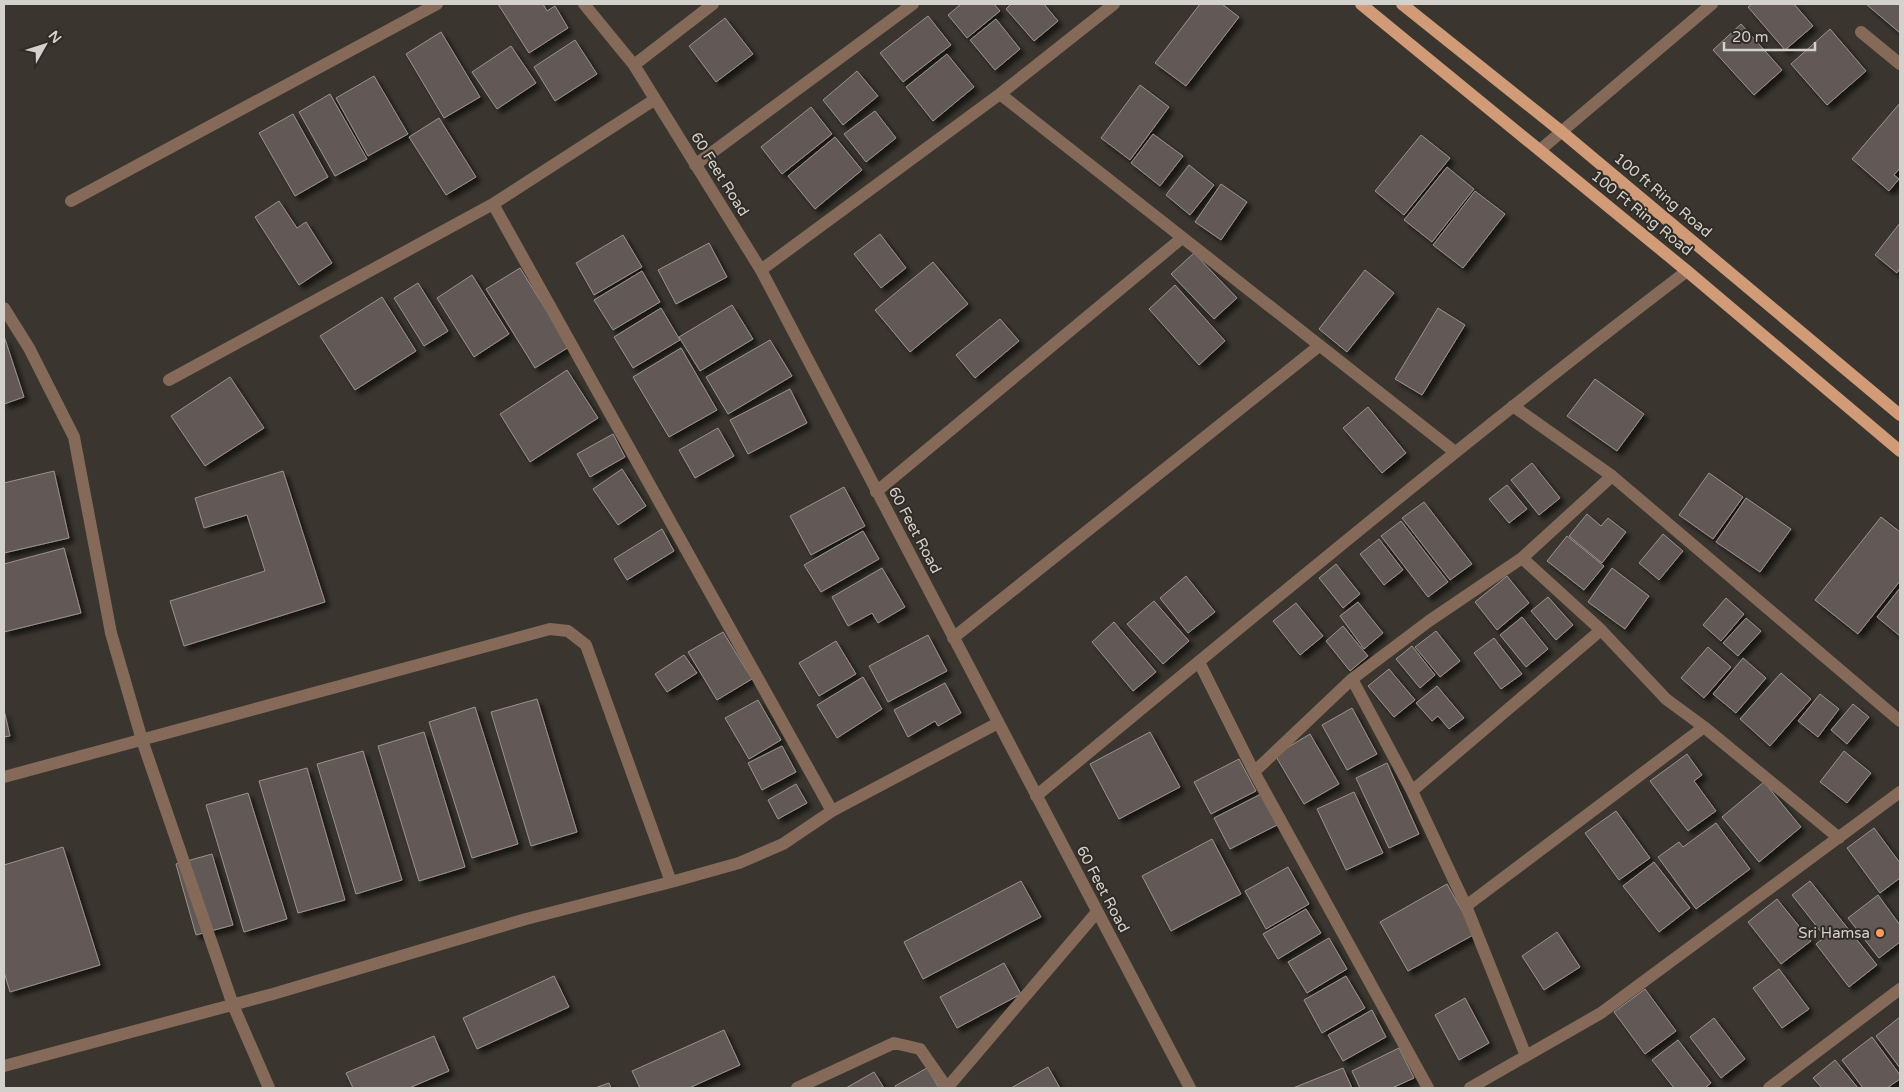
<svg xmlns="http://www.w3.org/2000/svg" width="1904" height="1092" viewBox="0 0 1904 1092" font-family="'Varela Round',sans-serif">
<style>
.building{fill:#625855;stroke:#9b918d;filter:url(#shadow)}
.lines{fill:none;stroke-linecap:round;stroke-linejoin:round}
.minor{stroke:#856a59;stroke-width:12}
.major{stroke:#d29b77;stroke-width:12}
.poi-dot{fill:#ff9b5a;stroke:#302c25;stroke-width:2}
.labels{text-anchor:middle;stroke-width:4;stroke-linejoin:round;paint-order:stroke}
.street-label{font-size:15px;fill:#d3d1cc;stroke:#302c25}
.poi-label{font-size:15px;fill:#d3d1cc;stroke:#302c25;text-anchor:end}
</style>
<defs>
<filter id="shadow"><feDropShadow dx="4.5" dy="4.5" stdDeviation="2.5" flood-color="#0009"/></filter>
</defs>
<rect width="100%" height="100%" fill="#3a362f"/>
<path class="building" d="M 498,4 L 543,4 L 547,11 L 555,6 L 568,28 L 529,53 Z
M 961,4 L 994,4 L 1000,11 L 967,38 L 948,15 Z
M 1011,4 L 1044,4 L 1058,21 L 1034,41 L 1006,9 Z
M 1200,4 L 1222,4 L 1239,17 L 1186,86 L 1155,63 Z
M 1752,4 L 1794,4 L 1813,26 L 1785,50 L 1748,7 Z
M 1866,4 L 1900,4 L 1900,33 Z
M 928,16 L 951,45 L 903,82 L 880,53 Z
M 725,18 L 753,54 L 716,82 L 689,46 Z
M 996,19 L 1020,49 L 995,70 L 970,40 Z
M 1741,24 L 1782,70 L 1754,95 L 1713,50 Z
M 1830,29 L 1866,71 L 1827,105 L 1791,64 Z
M 441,32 L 480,97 L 444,118 L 406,54 Z
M 575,40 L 597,74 L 555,101 L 534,67 Z
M 511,46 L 536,83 L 497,109 L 472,72 Z
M 947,54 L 974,87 L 933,121 L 906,87 Z
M 857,71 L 878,96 L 843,125 L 823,100 Z
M 374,76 L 408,134 L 368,156 L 336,98 Z
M 1140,85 L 1169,107 L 1130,160 L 1101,138 Z
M 330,94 L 367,159 L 335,176 L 299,112 Z
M 1900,103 L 1900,168 L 1894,175 L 1899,179 L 1889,191 L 1852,159 Z
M 811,107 L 832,134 L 782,174 L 761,147 Z
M 875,111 L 896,138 L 866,162 L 844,134 Z
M 293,114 L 328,177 L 295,196 L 259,133 Z
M 439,118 L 476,177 L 446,195 L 409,137 Z
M 1153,134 L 1183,156 L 1160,186 L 1131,163 Z
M 1421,135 L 1450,158 L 1404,215 L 1375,191 Z
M 835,137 L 862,170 L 815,209 L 788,176 Z
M 1189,165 L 1214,185 L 1190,215 L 1166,195 Z
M 1447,167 L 1474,189 L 1432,242 L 1404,220 Z
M 1221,184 L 1247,202 L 1221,240 L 1195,222 Z
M 1475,191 L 1505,214 L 1463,268 L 1433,245 Z
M 279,201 L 297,228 L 306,222 L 332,263 L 299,285 L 255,217 Z
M 1900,223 L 1900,268 L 1897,273 L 1875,255 Z
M 880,234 L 906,268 L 881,288 L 854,254 Z
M 623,235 L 642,267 L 594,295 L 576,263 Z
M 709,243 L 727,277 L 676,304 L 658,270 Z
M 1194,253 L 1237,298 L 1214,319 L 1171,274 Z
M 933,262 L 968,304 L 910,352 L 875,310 Z
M 520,268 L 569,347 L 535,368 L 486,289 Z
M 1365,270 L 1394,293 L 1347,352 L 1319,329 Z
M 642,271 L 660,302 L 613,330 L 594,300 Z
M 472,275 L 509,334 L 474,357 L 437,298 Z
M 418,283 L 448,331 L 424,346 L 394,298 Z
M 1175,285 L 1225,341 L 1199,365 L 1149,309 Z
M 382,297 L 416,351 L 355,390 L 320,336 Z
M 732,305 L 753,339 L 700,371 L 679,337 Z
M 661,308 L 680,340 L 633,368 L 614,337 Z
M 1438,308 L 1465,325 L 1422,395 L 1395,379 Z
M 1000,319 L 1019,341 L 975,378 L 956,355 Z
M 4,336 L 24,397 L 4,404 Z
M 770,340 L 792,376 L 728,414 L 706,377 Z
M 681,348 L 717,410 L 669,437 L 633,377 Z
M 567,370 L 598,418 L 530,462 L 500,414 Z
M 230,377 L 264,428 L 205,466 L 171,416 Z
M 1595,379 L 1644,414 L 1617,451 L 1567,416 Z
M 790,389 L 807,423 L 748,454 L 730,420 Z
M 1368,407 L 1406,453 L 1382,473 L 1343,428 Z
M 718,428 L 734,456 L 695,478 L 679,450 Z
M 613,434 L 625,457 L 590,477 L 577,454 Z
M 1532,463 L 1560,498 L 1539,515 L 1511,480 Z
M 622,469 L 646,506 L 618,525 L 593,489 Z
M 54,471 L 69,538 L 4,553 L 4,483 Z
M 283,471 L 325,602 L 184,646 L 170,601 L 265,571 L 247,515 L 204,528 L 195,498 Z
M 1709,473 L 1743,497 L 1713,539 L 1679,515 Z
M 1507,485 L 1527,509 L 1509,523 L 1489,499 Z
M 844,487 L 865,526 L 811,555 L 790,516 Z
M 1746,498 L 1791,529 L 1760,572 L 1716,542 Z
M 1424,502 L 1472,564 L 1450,580 L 1402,518 Z
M 1587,514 L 1601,526 L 1608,518 L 1626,532 L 1602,563 L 1569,536 Z
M 1881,517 L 1900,532 L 1900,581 L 1858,634 L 1815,600 Z
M 1401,521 L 1448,582 L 1428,597 L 1381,536 Z
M 662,529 L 674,551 L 627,580 L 614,559 Z
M 863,531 L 879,559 L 821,592 L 804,565 Z
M 1663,534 L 1683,551 L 1659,580 L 1639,563 Z
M 1567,536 L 1604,566 L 1584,590 L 1547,561 Z
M 1379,539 L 1403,570 L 1384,585 L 1360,554 Z
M 64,548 L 81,613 L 4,632 L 4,564 Z
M 1336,564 L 1360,594 L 1343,608 L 1319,578 Z
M 882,568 L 905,607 L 878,623 L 872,613 L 848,626 L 832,597 Z
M 1612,568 L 1649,596 L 1625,629 L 1588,602 Z
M 1186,576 L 1215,612 L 1188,633 L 1160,598 Z
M 1507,576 L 1529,603 L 1497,630 L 1475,602 Z
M 1900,588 L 1900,636 L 1877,617 Z
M 1548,597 L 1573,625 L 1556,640 L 1531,611 Z
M 1726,598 L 1744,614 L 1721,641 L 1703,625 Z
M 1154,601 L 1189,641 L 1163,664 L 1127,624 Z
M 1358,602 L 1383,633 L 1364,649 L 1340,616 Z
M 1296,603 L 1323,636 L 1300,655 L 1273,621 Z
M 1522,617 L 1548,649 L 1526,667 L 1500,635 Z
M 1746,618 L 1761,631 L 1738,656 L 1723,643 Z
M 1114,622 L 1156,672 L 1133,691 L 1092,642 Z
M 1343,626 L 1368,656 L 1350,671 L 1326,641 Z
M 1436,631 L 1460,661 L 1440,677 L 1415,647 Z
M 723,632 L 752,679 L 717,700 L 688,652 Z
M 928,635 L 947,671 L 888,702 L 869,666 Z
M 1494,638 L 1522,674 L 1501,689 L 1474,653 Z
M 836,641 L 856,674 L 819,696 L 799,663 Z
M 1412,646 L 1435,675 L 1420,688 L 1396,659 Z
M 1708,647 L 1731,667 L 1704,698 L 1681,678 Z
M 684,655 L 697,673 L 667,692 L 655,674 Z
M 1743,658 L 1766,678 L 1736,713 L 1713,694 Z
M 1389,669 L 1415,700 L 1394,717 L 1368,686 Z
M 1781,673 L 1811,699 L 1770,746 L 1740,719 Z
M 863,677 L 882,709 L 837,738 L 817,705 Z
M 945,683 L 961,713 L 938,726 L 935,721 L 908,737 L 894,710 Z
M 1437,686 L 1464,718 L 1449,729 L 1438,716 L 1432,721 L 1416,703 Z
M 1820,694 L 1839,709 L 1818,737 L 1798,721 Z
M 537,699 L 577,832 L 531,846 L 491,712 Z
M 758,700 L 781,740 L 749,759 L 725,718 Z
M 1853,704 L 1869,717 L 1847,744 L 1831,730 Z
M 475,707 L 518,844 L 472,858 L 429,722 Z
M 1352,708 L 1377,754 L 1347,770 L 1322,725 Z
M 4,710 L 10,736 L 4,737 Z
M 424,732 L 465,867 L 419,881 L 378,746 Z
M 1150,732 L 1180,787 L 1119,819 L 1090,764 Z
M 1310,734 L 1339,784 L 1304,804 L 1275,755 Z
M 782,746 L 796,772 L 762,790 L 748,763 Z
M 363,751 L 402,880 L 356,894 L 317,764 Z
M 1844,751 L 1871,773 L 1847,803 L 1820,782 Z
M 1687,754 L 1702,775 L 1694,781 L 1716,811 L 1688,831 L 1650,781 Z
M 1239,759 L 1256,791 L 1211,814 L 1194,782 Z
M 1387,763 L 1419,834 L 1389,848 L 1356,778 Z
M 307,768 L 345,900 L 298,913 L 259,781 Z
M 1764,782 L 1801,827 L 1759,862 L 1722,817 Z
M 796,784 L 807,803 L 778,819 L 768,800 Z
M 1354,792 L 1383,853 L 1346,870 L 1317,809 Z
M 248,793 L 287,919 L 244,932 L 206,805 Z
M 1261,794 L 1277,825 L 1230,849 L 1214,818 Z
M 1616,811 L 1650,858 L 1619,880 L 1585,833 Z
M 1716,823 L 1750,869 L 1696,909 L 1658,857 L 1679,842 L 1683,847 Z
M 1874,828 L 1900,863 L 1900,878 L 1880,893 L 1847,848 Z
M 1212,839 L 1241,894 L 1171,931 L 1142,876 Z
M 63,847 L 100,965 L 10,992 L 4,972 L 4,865 Z
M 212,854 L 233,925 L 196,935 L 176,864 Z
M 1654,862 L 1690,908 L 1659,932 L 1623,886 Z
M 1288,867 L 1309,904 L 1266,929 L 1245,891 Z
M 1021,881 L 1041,917 L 923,979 L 904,942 Z
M 1810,881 L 1877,965 L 1849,987 L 1816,944 L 1825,937 L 1792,895 Z
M 1447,884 L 1475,934 L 1408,971 L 1380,922 Z
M 1878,895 L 1900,925 L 1900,942 L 1879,958 L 1848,918 Z
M 1777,899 L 1811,941 L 1781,964 L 1748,922 Z
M 1306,909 L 1321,933 L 1278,959 L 1263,934 Z
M 1557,932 L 1580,967 L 1544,990 L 1522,956 Z
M 1329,938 L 1347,969 L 1307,993 L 1288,962 Z
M 1004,963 L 1021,994 L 957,1028 L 940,997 Z
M 1779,969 L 1809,1009 L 1782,1028 L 1753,988 Z
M 554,976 L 569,1007 L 477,1049 L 463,1018 Z
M 1346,976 L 1365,1008 L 1322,1033 L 1304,1000 Z
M 1645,989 L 1676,1031 L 1645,1054 L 1614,1012 Z
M 1465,998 L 1489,1043 L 1459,1060 L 1435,1015 Z
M 1372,1010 L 1386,1037 L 1343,1061 L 1328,1035 Z
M 1900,1017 L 1900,1068 L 1876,1036 Z
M 1714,1018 L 1745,1059 L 1721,1078 L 1690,1037 Z
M 724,1030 L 740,1065 L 689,1088 L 640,1088 L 632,1071 Z
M 434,1036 L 449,1071 L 409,1088 L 353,1088 L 346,1073 Z
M 1872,1037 L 1900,1075 L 1900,1079 L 1887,1088 L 1863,1088 L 1842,1060 Z
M 1678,1040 L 1711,1083 L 1705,1088 L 1674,1088 L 1652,1060 Z
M 1399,1048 L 1414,1078 L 1392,1088 L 1360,1088 L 1352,1071 Z
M 1835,1060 L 1858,1088 L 1822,1088 L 1813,1078 Z
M 1048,1067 L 1060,1088 L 1011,1088 Z
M 927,1068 L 939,1088 L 896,1088 L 895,1086 Z
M 1343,1068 L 1352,1088 L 1293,1088 Z
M 874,1072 L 884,1088 L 846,1088 Z
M 609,1083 L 611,1088 L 595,1088 Z"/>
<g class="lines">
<path class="minor" d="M 584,4 L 634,65 L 761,270 L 1190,1088
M 1861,32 L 1900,64
M 634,65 L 713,4
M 1000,94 L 1455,452
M 1540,150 L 1712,4
M 695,165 L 913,4
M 71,201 L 437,4
M 493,204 L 832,811
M 761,270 L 1000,94 L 1114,4
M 4,308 L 29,348 L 74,437 L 111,633 L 142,740 L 233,1005 L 269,1088
M 169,380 L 493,204 L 654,100
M 1513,406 L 1612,476 L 1900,721
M 876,492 L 1182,238
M 1522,558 L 1612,476
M 953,638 L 1319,346
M 1199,662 L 1254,772 L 1352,679 L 1429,621 L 1522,558 L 1601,630 L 1666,699 L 1704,727 L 1839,838
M 1352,679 L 1412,791 L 1466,906 L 1704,727
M 1254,772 L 1428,1088
M 4,777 L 550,629 L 568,631 L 586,645 L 671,882 L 739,863 L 783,844 L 832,811 L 998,723
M 1412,791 L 1601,630
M 1036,796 C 1251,619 1465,440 1687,271
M 1466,906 L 1526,1056
M 4,1066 L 273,994 L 526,919 L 671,882
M 797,1088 L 894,1043 L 920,1049 L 947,1088
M 947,1088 L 1097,912
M 1470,1088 L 1601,1013 L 1900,792
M 1769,1088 L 1900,989"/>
<path class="major" d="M 1361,4 L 1687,271 L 1900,451
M 1402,4 L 1562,132 L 1900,415"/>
</g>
<circle class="poi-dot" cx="1880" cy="933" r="5"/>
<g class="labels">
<g class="street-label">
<text transform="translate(720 174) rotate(58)" y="5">60 Feet Road</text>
<text transform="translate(1663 195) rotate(40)" y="5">100 ft Ring Road</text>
<text transform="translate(1642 213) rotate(39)" y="5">100 Ft Ring Road</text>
<text transform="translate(915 530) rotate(62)" y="5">60 Feet Road</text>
<text transform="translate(1103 889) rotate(62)" y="5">60 Feet Road</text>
</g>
<g class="poi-label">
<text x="1870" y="938">Sri Hamsa</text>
</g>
</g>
<rect width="1904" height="1092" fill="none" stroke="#d3d1cc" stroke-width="10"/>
<g transform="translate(45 45) rotate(51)" stroke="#302c25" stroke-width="4" paint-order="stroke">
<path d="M0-4L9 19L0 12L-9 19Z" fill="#d3d1cc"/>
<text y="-8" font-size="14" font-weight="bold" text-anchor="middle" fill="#d3d1cc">N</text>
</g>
<path d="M1724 42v8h91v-8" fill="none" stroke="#d3d1cc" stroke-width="2.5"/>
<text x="1732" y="42" font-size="15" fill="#d3d1cc" stroke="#302c25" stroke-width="4" paint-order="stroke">20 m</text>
</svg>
